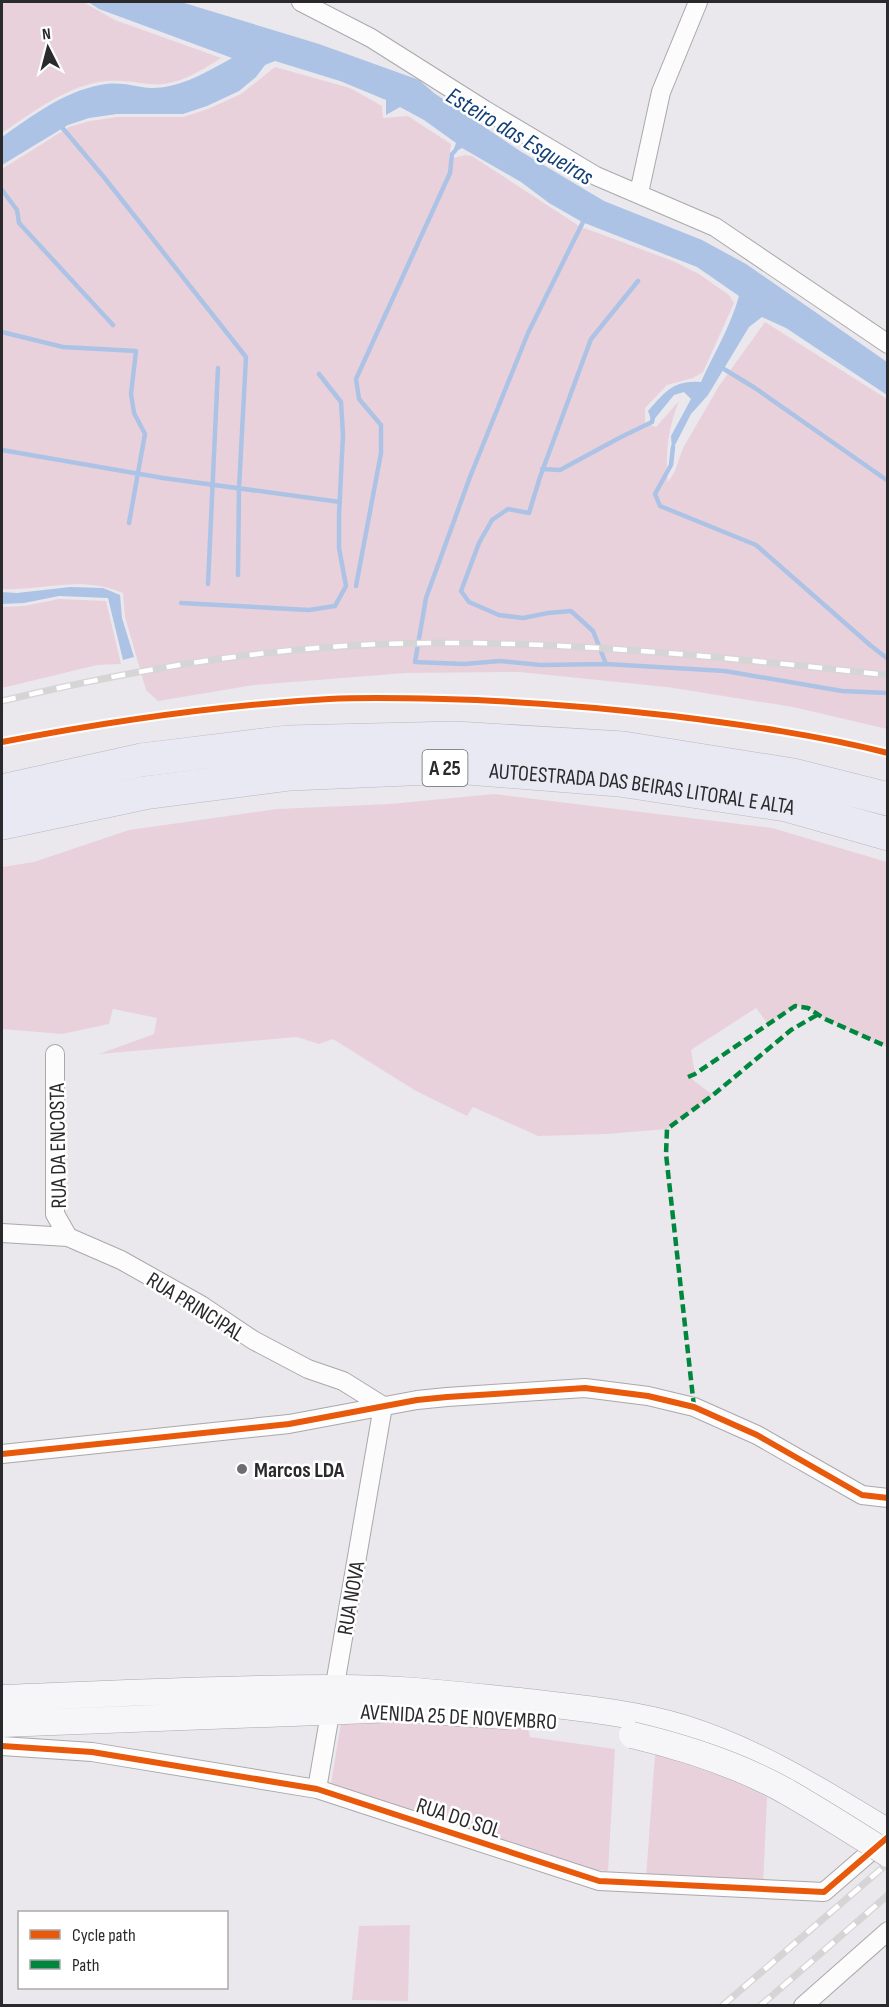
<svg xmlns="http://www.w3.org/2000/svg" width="889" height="2007" viewBox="0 0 889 2007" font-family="'Sofia Sans Condensed',sans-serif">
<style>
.green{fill:#e9d1dc}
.water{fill:#acc3e6}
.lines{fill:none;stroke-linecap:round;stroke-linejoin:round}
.stream{stroke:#acc3e6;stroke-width:4.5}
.street-casing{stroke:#a9a8ab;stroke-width:20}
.secondary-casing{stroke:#a9a8ab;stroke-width:27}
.highway-casing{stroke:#b8b8c3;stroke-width:34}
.street{stroke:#fcfcfc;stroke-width:18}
.secondary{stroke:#f6f6f9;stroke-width:26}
.highway{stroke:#e8e9f2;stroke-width:33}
.rail-casing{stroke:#d6d5d6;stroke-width:7}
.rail{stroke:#fff;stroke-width:4.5;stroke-dasharray:14;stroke-linecap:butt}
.secondary-bridge-casing{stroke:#a9a8ab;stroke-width:27;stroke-linecap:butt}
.secondary-bridge{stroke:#f6f6f9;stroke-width:26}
.quiet{stroke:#00873e;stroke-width:4.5;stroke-dasharray:9 4.5;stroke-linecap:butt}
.cycleway-casing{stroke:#fff;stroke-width:10}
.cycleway{stroke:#e8590c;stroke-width:6}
.poi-dot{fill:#6d6c70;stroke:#fff;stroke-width:2}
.labels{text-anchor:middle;stroke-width:5;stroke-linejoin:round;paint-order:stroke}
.shield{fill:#fff;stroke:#6a696b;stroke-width:1.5}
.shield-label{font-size:21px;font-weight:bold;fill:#2a292c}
.street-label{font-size:22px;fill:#2a292c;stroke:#fff}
.poi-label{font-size:22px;font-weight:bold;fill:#2a292c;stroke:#fff;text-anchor:start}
.water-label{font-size:24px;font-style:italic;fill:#144078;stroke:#fff}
</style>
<rect width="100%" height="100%" fill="#eae8ed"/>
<path class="green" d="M 2,2 L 83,2 L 115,20 L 221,58 C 199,72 176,87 149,84 C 130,82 118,79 99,82 C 62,89 32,113 2,133 Z
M 275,67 L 350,88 L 382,106 L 383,118 L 408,116 L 451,144 L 449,159 L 465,155 L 472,156 L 579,226 L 673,261 L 699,274 L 729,295 L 734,303 L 703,372 L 693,378 L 667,385 L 645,408 L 645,423 L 656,427 L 679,401 C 668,428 665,454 668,482 L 675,471 L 683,448 L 719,386 L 765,322 L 887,399 L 887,729 L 793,707 L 667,687 L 519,672 L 406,673 L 254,685 L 158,701 L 146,690 L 125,617 L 123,593 C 78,575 46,591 2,589 L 2,169 L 69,127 L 90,121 L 117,117 L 183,117 L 208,109 L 241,94 Z
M 59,599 L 106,601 L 121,664 L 97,665 L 2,688 L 2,607 L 24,606 Z
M 494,794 L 772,828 L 887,862 L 887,1047 L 825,1019 L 808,1008 L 795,1006 L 768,1024 L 756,1008 L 691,1050 L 695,1074 L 689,1077 L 713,1095 L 667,1129 L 606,1134 L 538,1136 L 473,1107 L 467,1116 L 416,1091 L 333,1039 L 319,1044 L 297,1037 L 99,1054 L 154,1034 L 157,1018 L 113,1009 L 109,1024 L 62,1034 L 2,1029 L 2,867 L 34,862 L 129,830 L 277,809 L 390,804 Z
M 353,1720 L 528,1727 L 530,1737 L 615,1749 L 608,1871 L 569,1868 L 330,1790 L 341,1723 Z
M 655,1754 L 733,1780 L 767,1797 L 763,1886 L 646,1878 Z
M 410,1925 L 408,2001 L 352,2000 L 359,1926 Z"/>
<path class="water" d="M 88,2 L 181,2 L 319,44 L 419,80 L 434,93 L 520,151 L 604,201 L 702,240 L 746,264 L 887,362 L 887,395 L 786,328 L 762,317 L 749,327 L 708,395 L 691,414 L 672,451 L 671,436 L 691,399 L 684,392 L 674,395 L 652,422 L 648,411 C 665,392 673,380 701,382 C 714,353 730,328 739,296 L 697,267 L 582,222 L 549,203 L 521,182 L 462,148 L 452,154 L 456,143 L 424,120 L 400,107 L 386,115 L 386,100 L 340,81 L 275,61 L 265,65 L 256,77 L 239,91 L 207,106 L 183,114 L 117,114 L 89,118 L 68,125 L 2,165 L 2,137 C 32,116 63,92 100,85 C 121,81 131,86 150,88 C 180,89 208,71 232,58 L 99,9 Z
M 70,587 L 103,588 L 120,595 L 122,618 L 134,657 L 123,660 L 108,598 L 59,596 L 24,603 L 2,604 L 2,592 L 17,593 Z"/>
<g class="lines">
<path class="stream" d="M 60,125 L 103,176 L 246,357 L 239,488 L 238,575
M 2,190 L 17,210 L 19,223 L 113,325
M 585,218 L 528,333 L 470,477 L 426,598 L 415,662 L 464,664 L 500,661 L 541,665 L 606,664
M 638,281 L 591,339 L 540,477 L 529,513 L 508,509 L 492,520 L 479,543 L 461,591 L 469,602 L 499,615 L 523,618 L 548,613 L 571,611 L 593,631 L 606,664 L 725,671 L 842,691 L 888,693
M 2,332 L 63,347 L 136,351 L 131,394 L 134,413 L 145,434 L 129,523
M 719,366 L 755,388 L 888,481
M 673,447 L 671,465 L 655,494 L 660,506 L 756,545 L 870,645 L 888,659
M 2,450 L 163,478 L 340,502
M 542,469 L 560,470 L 621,437 L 652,422 L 653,417
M 208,584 L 218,368
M 356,586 L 381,453 L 381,425 L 359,399 L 356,379 L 450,173 L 452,154 L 455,151
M 181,603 L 309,610 L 335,606 L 346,586 L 339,548 L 339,515 L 343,435 L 341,402 L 319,374"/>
<defs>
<path id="street" d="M 301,2 L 371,38 L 485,110 L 596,176 L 715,227 L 888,344
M 639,193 L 661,92 L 698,2
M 55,1054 L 55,1214 L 68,1237
M 2,1233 L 68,1237 L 121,1260 L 201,1305 L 253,1340 L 308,1369 L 343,1381 L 383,1406
M 2,1454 L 289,1424 L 417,1400 L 447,1397 L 585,1388 L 648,1396 L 694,1407 L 757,1435 L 862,1495 L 888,1498
M 2,1746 L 92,1752 L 317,1789 L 599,1881 L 824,1892 L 883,1841
M 317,1789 L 383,1406
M 803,2006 L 888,1931"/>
<path id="secondary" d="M 2,1698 C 112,1694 222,1688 332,1688 C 395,1687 458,1695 520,1701 C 571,1707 635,1713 683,1728 C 757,1751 822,1792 888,1832
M 2,1724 L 396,1709 L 505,1716"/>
<g id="highway">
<path d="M 2,791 L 141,760 L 288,742 L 455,738 L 623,748 L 793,775 L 888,799"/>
<path id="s1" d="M 2,823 L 144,793 L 290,774 L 455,767 L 619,780 L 786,805 L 888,834"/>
</g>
</defs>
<use href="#street" class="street-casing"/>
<use href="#secondary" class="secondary-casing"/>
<use href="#highway" class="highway-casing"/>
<use href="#street" class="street"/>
<use href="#secondary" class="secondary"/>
<use href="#highway" class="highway"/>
<defs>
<path id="rail" d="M 2,701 C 144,667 289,643 436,643 C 587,642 738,659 888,675
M 722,2006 L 888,1863
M 760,2006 L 888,1895"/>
</defs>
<use href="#rail" class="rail-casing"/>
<use href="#rail" class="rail"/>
<defs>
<path id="secondary-bridge" d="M 632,1735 C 687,1748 740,1765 789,1793 C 822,1812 855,1833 888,1854"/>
</defs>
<use href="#secondary-bridge" class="secondary-bridge-casing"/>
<use href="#secondary-bridge" class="secondary-bridge"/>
<path class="quiet" d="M 688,1077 L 695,1074 L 795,1006 L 808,1008 L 825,1019 L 888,1047
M 694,1407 L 666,1154 L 667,1129 L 713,1095 L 791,1030 L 817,1015"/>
<defs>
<path id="cycleway" d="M 2,742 C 110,721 219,705 329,699 C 367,697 405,698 443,699 C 520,701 596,707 673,716 C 745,725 817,735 888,753
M 2,1454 L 289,1424 L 417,1400 L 447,1397 L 585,1388 L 648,1396 L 694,1407 L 757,1435 L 862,1495 L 888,1498
M 2,1746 L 92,1752 L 317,1789 L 599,1881 L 824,1892 L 888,1837"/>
</defs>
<use href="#cycleway" class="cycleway-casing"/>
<use href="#cycleway" class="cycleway"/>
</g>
<circle class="poi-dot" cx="242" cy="1469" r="6"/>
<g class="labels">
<rect class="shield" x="422.5" y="750" width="45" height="36" rx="4.5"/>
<g class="shield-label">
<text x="445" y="775">A 25</text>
</g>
<g class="street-label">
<text dy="8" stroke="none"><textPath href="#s1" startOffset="646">AUTOESTRADA DAS BEIRAS LITORAL E ALTA</textPath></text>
<text transform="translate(57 1146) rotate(-91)" y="8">RUA DA ENCOSTA</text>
<text transform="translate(196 1306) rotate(32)" y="8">RUA PRINCIPAL</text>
<text transform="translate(350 1598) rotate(-80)" y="8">RUA NOVA</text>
<text transform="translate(459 1716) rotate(3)" y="8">AVENIDA 25 DE NOVEMBRO</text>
<text transform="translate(459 1817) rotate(18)" y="8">RUA DO SOL</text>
</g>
<g class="poi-label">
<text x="254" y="1477">Marcos LDA</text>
</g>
<g class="water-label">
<text transform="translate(520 136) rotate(31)" y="8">Esteiro das Esgueiras</text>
</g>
</g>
<rect width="889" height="2007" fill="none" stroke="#2a292c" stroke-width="6"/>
<rect x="18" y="1911" width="210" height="78" fill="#ffffff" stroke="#aaa9ab" stroke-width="1.5"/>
<rect x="30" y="1930" width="30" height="9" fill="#e8590c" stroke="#aaa9ab" stroke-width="1.5"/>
<text x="72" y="1941" font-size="18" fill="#2a292c">Cycle path</text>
<rect x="30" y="1960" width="30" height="9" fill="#00873e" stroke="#aaa9ab" stroke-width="1.5"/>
<text x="72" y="1971" font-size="18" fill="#2a292c">Path</text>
<g transform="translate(48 48) rotate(354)" stroke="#ffffff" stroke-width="4.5" paint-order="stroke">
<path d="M0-4.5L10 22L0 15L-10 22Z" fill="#2a292c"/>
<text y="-9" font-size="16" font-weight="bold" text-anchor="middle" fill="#2a292c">N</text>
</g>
</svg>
